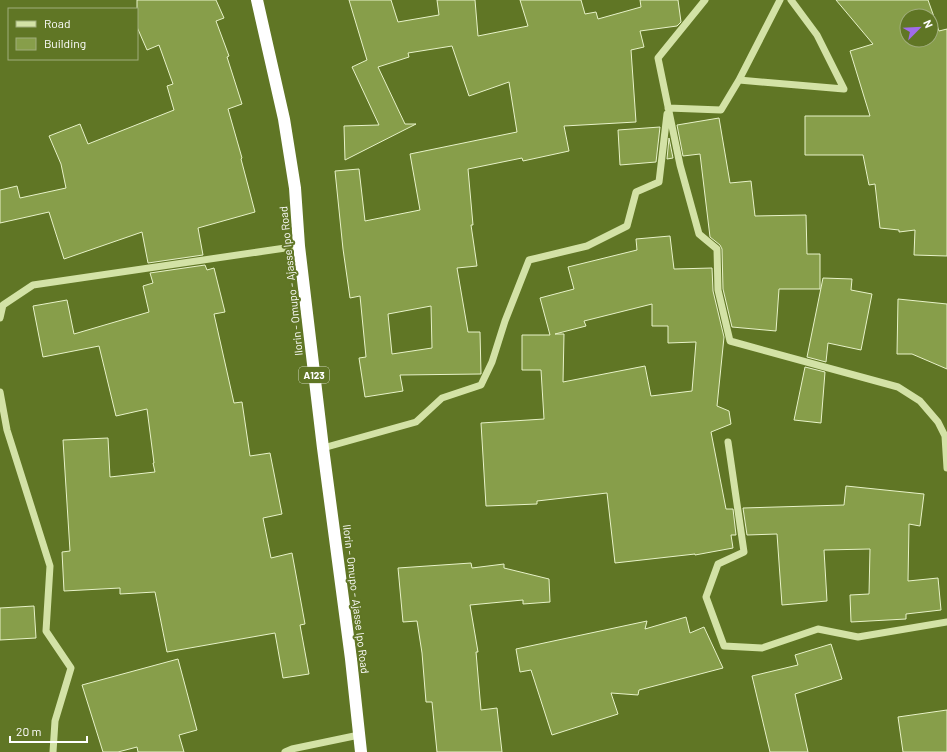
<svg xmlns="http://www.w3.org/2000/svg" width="947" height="752" viewBox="0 0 947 752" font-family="Barlow,sans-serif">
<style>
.building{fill:#879e4a;stroke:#e7f2c8;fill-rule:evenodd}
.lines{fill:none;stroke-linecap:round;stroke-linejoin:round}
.minor{stroke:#d3e2a6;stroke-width:7}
.highway{stroke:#fff;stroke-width:12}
.labels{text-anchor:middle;stroke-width:4;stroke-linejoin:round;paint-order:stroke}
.shield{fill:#607625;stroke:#cfd6be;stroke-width:1}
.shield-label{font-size:10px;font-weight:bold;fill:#fff}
.street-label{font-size:11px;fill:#fff;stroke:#607625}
</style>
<rect width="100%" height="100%" fill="#607625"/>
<path class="building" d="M 137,0 L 216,0 L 224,18 L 216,21 L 229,56 L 227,57 L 242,104 L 228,109 L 242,158 L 241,159 L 255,212 L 198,228 L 203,255 L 148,263 L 142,232 L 64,259 L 49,212 L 0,223 L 0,190 L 17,186 L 20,198 L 66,188 L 61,164 L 49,136 L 80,124 L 88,144 L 174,110 L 167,86 L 173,84 L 159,45 L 147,50 L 137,27 Z
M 349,0 L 391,0 L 398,22 L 439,15 L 437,0 L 475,0 L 478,36 L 528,26 L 520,0 L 581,0 L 585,14 L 596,12 L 598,19 L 641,7 L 640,0 L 678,0 L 681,22 L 677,26 L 640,31 L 644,47 L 631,50 L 636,122 L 564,126 L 569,151 L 523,161 L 522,158 L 468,169 L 473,225 L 471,225 L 477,266 L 457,268 L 468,332 L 480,332 L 481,374 L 400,375 L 403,391 L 365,397 L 359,358 L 366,357 L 360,296 L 350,298 L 343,249 L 335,171 L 359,169 L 365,221 L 420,210 L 410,154 L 517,132 L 509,82 L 469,96 L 452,46 L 408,53 L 409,57 L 378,67 L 405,124 L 416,124 L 345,160 L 344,126 L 379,125 L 352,67 L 367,60 ZM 431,306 L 432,348 L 392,354 L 388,314 Z
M 836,0 L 928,0 L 939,31 L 947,29 L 947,256 L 914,255 L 915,230 L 899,232 L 899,230 L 880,228 L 875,184 L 869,185 L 863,155 L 805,155 L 805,116 L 870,116 L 850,51 L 873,44 ZM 907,16 L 931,16 L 931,40 L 907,40 Z
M 719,118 L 730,183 L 751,181 L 755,216 L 806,215 L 807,254 L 820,254 L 820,289 L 779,289 L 776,331 L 732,327 L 723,289 L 722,249 L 720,245 L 710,237 L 700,154 L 683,156 L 677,125 Z
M 660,127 L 656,162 L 620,165 L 618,130 Z
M 669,138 L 673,158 L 667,159 Z
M 670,236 L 674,269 L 712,268 L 713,291 L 724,337 L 717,406 L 729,411 L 731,424 L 711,432 L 726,509 L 733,509 L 736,535 L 731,535 L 733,548 L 695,555 L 695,554 L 615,563 L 607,493 L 537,501 L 537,504 L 486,506 L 481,423 L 544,419 L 541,370 L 522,370 L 522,335 L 550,335 L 540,298 L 574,289 L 568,267 L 637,250 L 636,239 ZM 652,304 L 652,326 L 668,326 L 668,343 L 696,342 L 692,391 L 651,396 L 645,366 L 563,382 L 564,334 L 555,334 L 586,326 L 584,321 Z
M 205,265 L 207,270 L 214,268 L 225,312 L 214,314 L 234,403 L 242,402 L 250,456 L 270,453 L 282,514 L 263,518 L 271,558 L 292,553 L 305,624 L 300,625 L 309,674 L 283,678 L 275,633 L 167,652 L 155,592 L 120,594 L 120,588 L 64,591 L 62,552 L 70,551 L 63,440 L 108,438 L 110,477 L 155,472 L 153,463 L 154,463 L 147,409 L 116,416 L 99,346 L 43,357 L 33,306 L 67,300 L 74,334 L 149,312 L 143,286 L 153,283 L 150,273 Z
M 823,278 L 852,279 L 851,290 L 872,294 L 861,350 L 828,343 L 826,362 L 807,357 Z
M 898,299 L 947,304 L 947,369 L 912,354 L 897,354 Z
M 805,367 L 825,372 L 821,423 L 794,420 Z
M 846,486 L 924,494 L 920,526 L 909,524 L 908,581 L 938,578 L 941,610 L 906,614 L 906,619 L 851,622 L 850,595 L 869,594 L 870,549 L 824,550 L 827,601 L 782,605 L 777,534 L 747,535 L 743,508 L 844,505 Z
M 471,563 L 472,568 L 504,564 L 504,568 L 549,579 L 550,602 L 523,604 L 523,600 L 470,605 L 478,652 L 476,652 L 481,710 L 497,708 L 502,752 L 437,752 L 432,702 L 426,702 L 422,653 L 417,621 L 403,622 L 398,568 Z
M 34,606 L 36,638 L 0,640 L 0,608 Z
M 686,617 L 690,633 L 704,627 L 723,668 L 639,690 L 638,695 L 611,693 L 618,714 L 552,735 L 531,670 L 520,672 L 516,649 L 647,621 L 645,629 Z
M 831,644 L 842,679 L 795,694 L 808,752 L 770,752 L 752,676 L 798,665 L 795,655 Z
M 178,659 L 197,730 L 179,735 L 184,752 L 138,752 L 137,747 L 118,752 L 103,752 L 82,685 Z
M 947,710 L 947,752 L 903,752 L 898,717 Z"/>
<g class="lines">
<path class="minor" d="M 705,0 L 658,58 L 680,165 L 699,234 L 717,249 L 718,290 L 730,341 L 898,387 L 920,401 L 938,422 L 945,436 L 947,468
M 739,80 L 780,0
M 668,108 L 721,110 L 739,80 L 844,89 L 817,35 L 791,0
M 0,318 L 3,305 L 33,285 L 299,246
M 0,392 L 7,430 L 50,566 L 46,631 L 71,668 L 55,721 L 53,752
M 728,442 L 744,552 L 718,564 L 706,597 L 724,646 L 762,648 L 818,629 L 858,637 L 947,622
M 323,448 L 416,422 L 442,398 L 481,385 L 492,362 L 505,321 L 529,260 L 587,246 L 627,226 L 636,192 L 659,182 L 667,114
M 285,752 L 292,749 L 359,735"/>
<path class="highway" d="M 257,0 L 284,119 L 295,188 L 299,246 L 323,448 L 351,659 L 361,752"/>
</g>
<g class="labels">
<rect class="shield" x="299" y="367" width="30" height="16" rx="3"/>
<g class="shield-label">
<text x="314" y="379">A123</text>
</g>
<g class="street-label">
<text transform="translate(291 281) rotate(-96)" y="4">Ilorin - Omupo - Ajasse Ipo Road</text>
<text transform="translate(356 599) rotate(83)" y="4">Ilorin - Omupo - Ajasse Ipo Road</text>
</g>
</g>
<rect x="8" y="8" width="130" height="52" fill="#607625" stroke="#a0ad7c"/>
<rect x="16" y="21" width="20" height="6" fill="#d3e2a6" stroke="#a0ad7c"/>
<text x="44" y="28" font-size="12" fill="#ffffff">Road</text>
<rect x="16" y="38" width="20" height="12" fill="#879e4a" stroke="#a0ad7c"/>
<text x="44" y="48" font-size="12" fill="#ffffff">Building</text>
<g transform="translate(919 28) rotate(66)"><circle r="19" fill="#607625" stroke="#a0ad7c"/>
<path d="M0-3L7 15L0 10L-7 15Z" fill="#a16beb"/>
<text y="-6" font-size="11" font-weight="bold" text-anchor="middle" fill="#ffffff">N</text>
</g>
<path d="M10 736v6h77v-6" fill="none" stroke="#ffffff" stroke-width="2"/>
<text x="16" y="736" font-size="12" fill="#ffffff" stroke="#607625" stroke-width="3" paint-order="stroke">20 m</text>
</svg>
